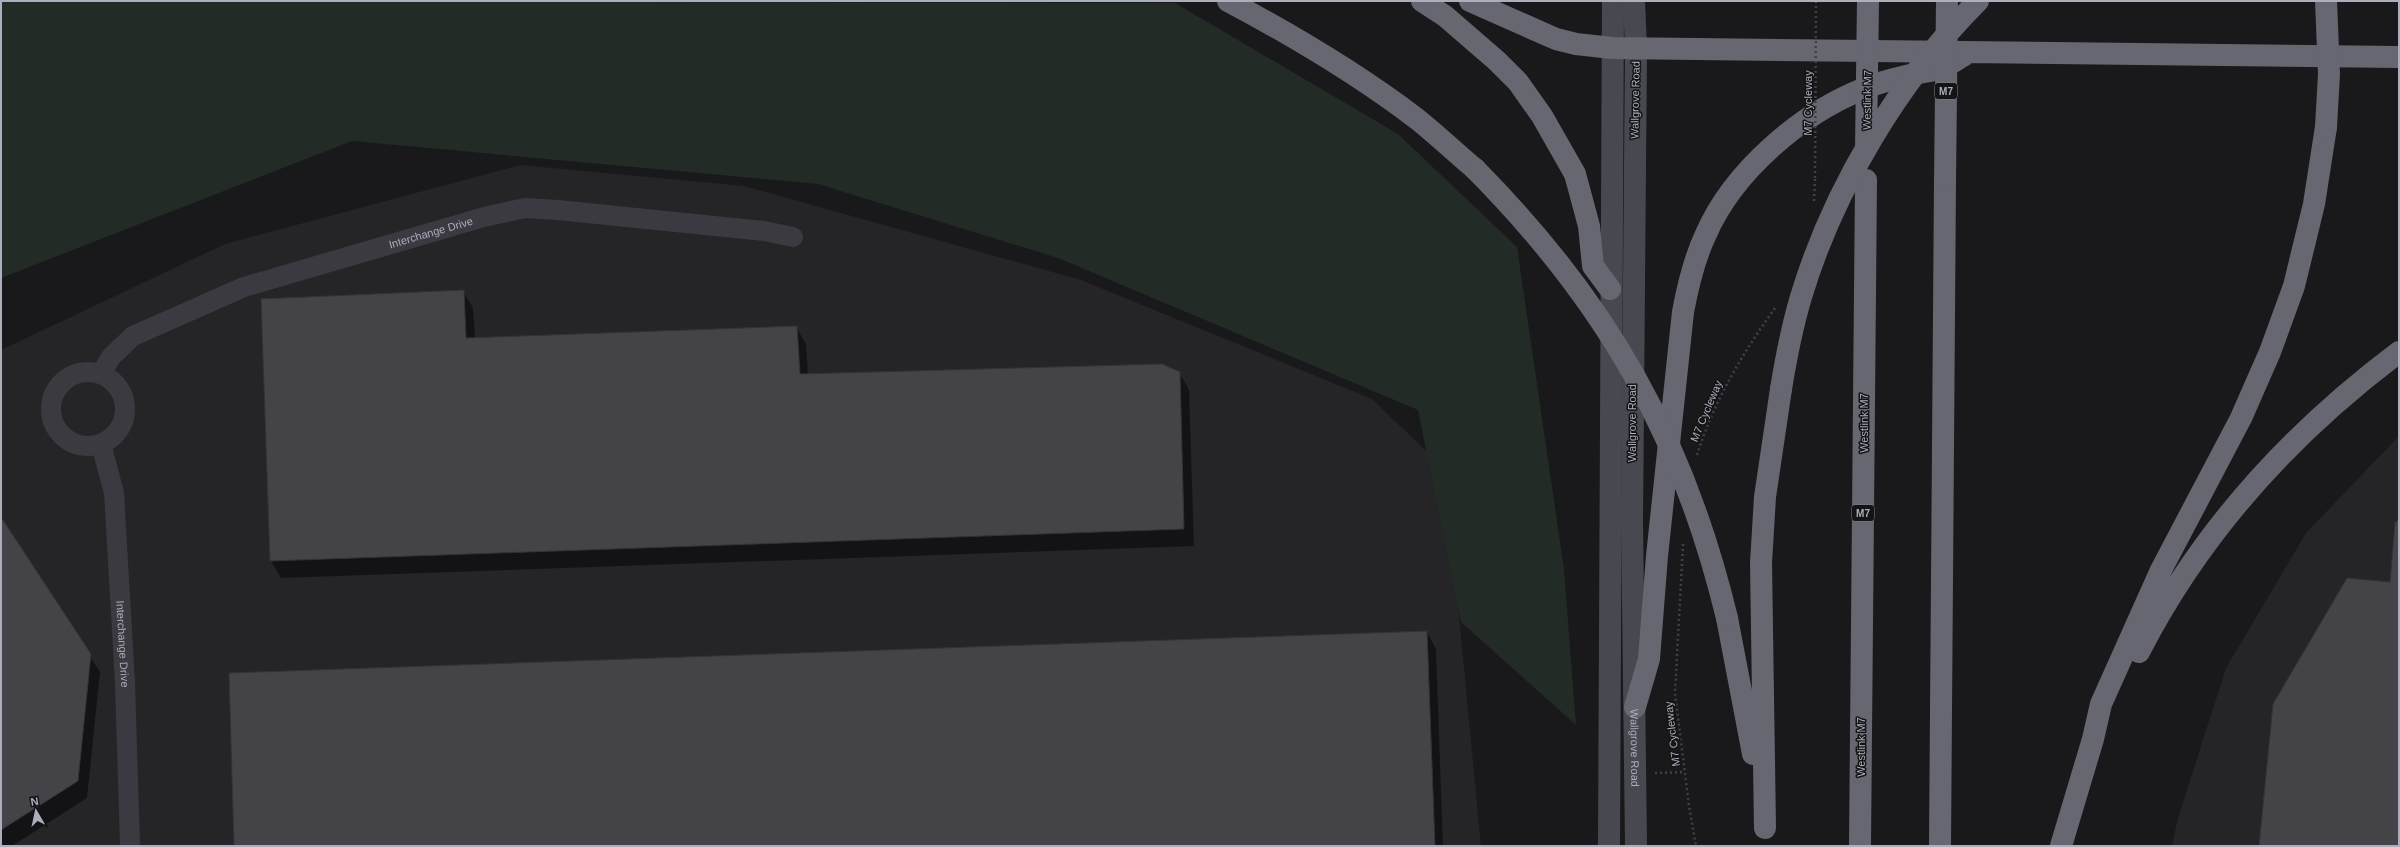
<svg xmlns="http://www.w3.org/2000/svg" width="2400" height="847" viewBox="0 0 2400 847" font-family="Helvetica,sans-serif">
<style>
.built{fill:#252528}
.green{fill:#222b25}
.shadow{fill:#0007}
.building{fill:#434348;stroke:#333337}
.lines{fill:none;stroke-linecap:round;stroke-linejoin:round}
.path{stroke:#404147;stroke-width:2.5;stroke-dasharray:2 3;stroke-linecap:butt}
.street{stroke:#3a3a40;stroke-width:20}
.secondary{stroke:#484950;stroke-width:22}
.highway{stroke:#666771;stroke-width:22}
.path-bridge{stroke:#404147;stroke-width:2.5;stroke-dasharray:2 3;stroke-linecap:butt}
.highway-bridge{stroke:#666771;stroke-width:22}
.labels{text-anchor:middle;stroke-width:3;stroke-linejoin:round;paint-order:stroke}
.shield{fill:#141416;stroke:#7e808a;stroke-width:1}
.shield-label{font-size:10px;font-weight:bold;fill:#abaebb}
.street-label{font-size:11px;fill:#abaebb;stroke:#141416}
</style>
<rect width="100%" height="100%" fill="#19191b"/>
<path class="built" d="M 520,165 L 744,186 L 1081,280 L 1372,399 L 1445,469 L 1481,846 L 1,846 L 1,350 L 225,244 Z
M 2399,436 L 2399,846 L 2172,846 L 2178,818 L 2226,668 L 2306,533 Z"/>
<path class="green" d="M 1,1 L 1175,3 L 1398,134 L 1517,247 L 1564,569 L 1576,725 L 1461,622 L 1418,410 L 1058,258 L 818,184 L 352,141 L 1,278 Z"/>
<path class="shadow" d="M 463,291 L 473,308 L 475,338 L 796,327 L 806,344 L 808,375 L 1179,372 L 1189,390 L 1194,546 L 281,578 L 271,561 Z
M 1,519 L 100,672 L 87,798 L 12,846 L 1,846 Z
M 1427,632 L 1436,649 L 1443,846 L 235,846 Z"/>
<path class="building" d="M 464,290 L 466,338 L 797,326 L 800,374 L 1162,364 L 1180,372 L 1184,529 L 270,561 L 261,299 Z
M 1,517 L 91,654 L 78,781 L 1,830 Z
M 2399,519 L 2399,846 L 2259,846 L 2273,704 L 2347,578 L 2390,582 L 2395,523 Z
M 1427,631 L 1435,846 L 234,846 L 229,673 Z"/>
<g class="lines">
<path class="path" d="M 1814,201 L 1815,178
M 1697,455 C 1714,401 1742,354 1775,308
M 1683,544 L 1675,693 L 1689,806 L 1696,846
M 1655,773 L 1684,772"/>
<g class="street">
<circle cx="88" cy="409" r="37"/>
<path id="s1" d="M 101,374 L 111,357 L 133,336 L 244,287 L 484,217 L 525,208 L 558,210 L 764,231 L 793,237"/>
<path id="s2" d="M 101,444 L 114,493 L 125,682 L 130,846"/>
</g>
<g class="secondary">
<path id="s3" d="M 1634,1 L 1636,48 L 1632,521 L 1636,846"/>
<path d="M 1609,846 L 1613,1"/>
</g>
<path class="highway" d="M 1228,1 C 1294,36 1358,74 1417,119 C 1437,135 1456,153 1475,169
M 1422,1 L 1445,16 L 1497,61 L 1518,82 L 1542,116 L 1575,174 L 1589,226 L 1593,266 L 1610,289
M 1470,1 L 1556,39 L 1576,44 L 1612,48 L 2399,57
M 1727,618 L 1753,754
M 2139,652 C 2201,531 2291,433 2399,352
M 1635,707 L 1649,659 L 1657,556 L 1683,312 C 1688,285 1694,259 1706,234 C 1733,172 1800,114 1863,89 C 1879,82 1897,78 1915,74 C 1923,72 1933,71 1941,68 C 1949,65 1956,60 1963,56
M 1765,828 L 1761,563 L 1765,497 L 1781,389
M 1860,846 L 1866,180
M 1940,846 L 1945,181
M 2061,846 L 2093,739 L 2101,704 L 2161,570 L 2241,418 L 2270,352 L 2294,286 L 2314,204 L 2326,127"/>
<path class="path-bridge" d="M 1815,178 L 1816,1"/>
<path class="highway-bridge" d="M 2326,1 L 2329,74 L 2326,127
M 1866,149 L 1868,1
M 1475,169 C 1607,302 1683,436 1727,618
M 1945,181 L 1947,1
M 1781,389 C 1786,358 1792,327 1801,297 C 1833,190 1899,80 1978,1"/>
</g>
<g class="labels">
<g class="shield">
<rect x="1935" y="83" width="22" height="16" rx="3"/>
<rect x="1852" y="505" width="22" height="16" rx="3"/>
</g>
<g class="shield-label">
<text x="1946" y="95">M7</text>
<text x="1863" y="517">M7</text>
</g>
<g class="street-label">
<text transform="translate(1635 100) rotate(-89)" y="4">Wallgrove Road</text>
<text transform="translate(1867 100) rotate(-89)" y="4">Westlink M7</text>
<text transform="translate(1808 103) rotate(-90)" y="4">M7 Cycleway</text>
<text dy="4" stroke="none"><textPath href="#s1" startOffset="366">Interchange Drive</textPath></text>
<text transform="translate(1706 411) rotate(-67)" y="4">M7 Cycleway</text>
<text transform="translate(1632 423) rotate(-90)" y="4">Wallgrove Road</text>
<text transform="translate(1864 423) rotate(-90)" y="4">Westlink M7</text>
<text dy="4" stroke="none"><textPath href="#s2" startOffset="202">Interchange Drive</textPath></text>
<text transform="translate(1672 734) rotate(-97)" y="4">M7 Cycleway</text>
<text dy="4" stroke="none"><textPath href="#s3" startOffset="747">Wallgrove Road</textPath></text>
<text transform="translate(1861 747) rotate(-90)" y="4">Westlink M7</text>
</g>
</g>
<rect width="2400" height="847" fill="none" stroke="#abaebb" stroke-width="4"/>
<g transform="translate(36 811) rotate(351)" stroke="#141416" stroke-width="3" paint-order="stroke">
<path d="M0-3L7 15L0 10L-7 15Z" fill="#abaebb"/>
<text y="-6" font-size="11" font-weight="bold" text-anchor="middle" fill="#abaebb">N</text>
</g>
</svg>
